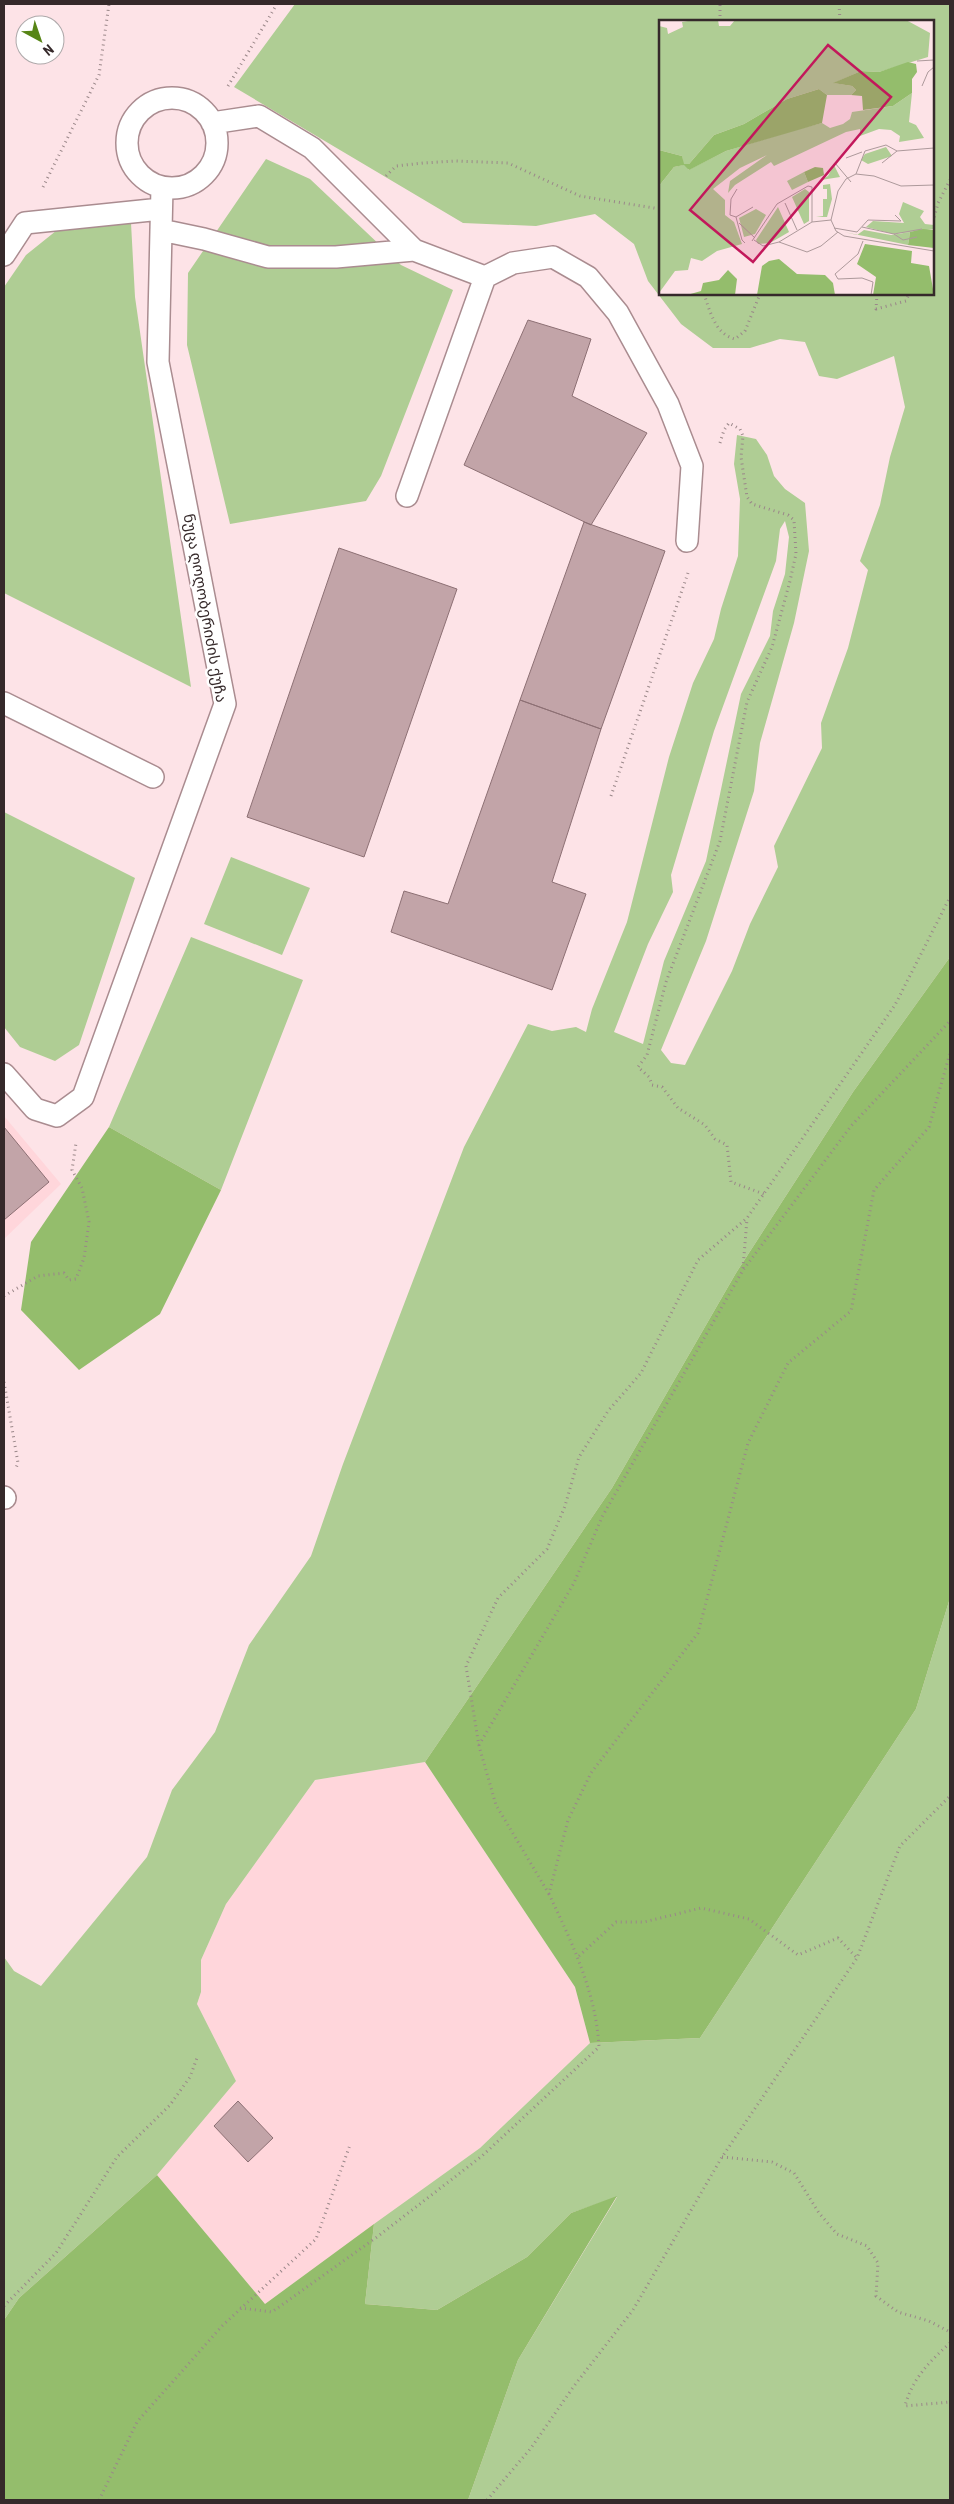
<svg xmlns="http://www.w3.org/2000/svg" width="954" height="2504" viewBox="0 0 954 2504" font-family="'Roboto Condensed','Noto Sans Georgian',sans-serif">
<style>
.built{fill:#ffd6db}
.green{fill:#afcd94;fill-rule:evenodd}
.forest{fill:#94bd6c}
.building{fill:#c2a4a8;stroke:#8d7074}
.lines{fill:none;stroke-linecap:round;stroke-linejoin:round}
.lane-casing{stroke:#aa8c90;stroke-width:24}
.path{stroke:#9a8789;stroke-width:3;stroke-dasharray:1 4;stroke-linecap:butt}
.lane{stroke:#fff;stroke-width:21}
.labels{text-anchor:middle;stroke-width:5;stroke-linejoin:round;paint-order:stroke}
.street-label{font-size:15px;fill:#35292a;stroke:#fff}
.inset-road{fill:none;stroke:#ad999b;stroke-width:1}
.view{fill:#c2185b;fill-opacity:0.15;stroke:#c2185b;stroke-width:2.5}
.inset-edge{fill:none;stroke:#35292a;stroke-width:2.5}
</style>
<rect width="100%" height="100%" fill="#fde3e7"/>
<path class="built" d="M 4,1116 L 61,1184 L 4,1239 Z
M 425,1762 L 575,1987 L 590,2043 L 480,2148 L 265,2304 L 157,2175 L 236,2081 L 197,2004 L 201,1992 L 201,1960 L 226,1904 L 315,1780 Z"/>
<path class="green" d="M 295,4 L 950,4 L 950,957 L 853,1092 L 736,1273 L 612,1488 L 425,1762 L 315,1780 L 226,1904 L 201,1960 L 201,1992 L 197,2004 L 236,2081 L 157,2175 L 19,2298 L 4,2320 L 4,1957 L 14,1971 L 41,1986 L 147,1857 L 172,1790 L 215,1732 L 249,1645 L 311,1556 L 343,1464 L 464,1147 L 528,1024 L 552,1031 L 576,1027 L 586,1032 L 592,1009 L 627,922 L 669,757 L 693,683 L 714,639 L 721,609 L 738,556 L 740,499 L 734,464 L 737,435 L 756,439 L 767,455 L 774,476 L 785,489 L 805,503 L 809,551 L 794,623 L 760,743 L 754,791 L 706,941 L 661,1050 L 671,1063 L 685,1065 L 732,971 L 750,924 L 778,867 L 774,846 L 822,748 L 821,723 L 848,648 L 868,570 L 860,561 L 880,505 L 890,457 L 905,407 L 894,356 L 837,379 L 819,376 L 805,342 L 780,339 L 750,348 L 713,348 L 681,324 L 648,281 L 634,244 L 595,214 L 536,226 L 463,223 L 234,87 ZM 660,21 L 933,21 L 933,294 L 660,294 ZM 785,521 L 789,537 L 785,574 L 773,611 L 770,636 L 741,694 L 706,861 L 664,961 L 643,1044 L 614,1032 L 648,944 L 673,892 L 671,875 L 714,731 L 776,561 L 780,529 Z
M 266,159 L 310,179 L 401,265 L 453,290 L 381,476 L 366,501 L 230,524 L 187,345 L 188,273 Z
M 87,206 L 131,223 L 135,297 L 191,687 L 4,593 L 4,287 L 26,255 Z
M 4,812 L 135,878 L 79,1045 L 55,1061 L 20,1047 L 4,1027 Z
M 231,857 L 310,888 L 282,955 L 204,924 Z
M 191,937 L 303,980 L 221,1190 L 109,1127 Z
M 950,1598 L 950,2500 L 468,2500 L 518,2360 L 617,2197 L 571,2213 L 527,2257 L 437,2310 L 365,2304 L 374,2224 L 480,2148 L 590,2043 L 700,2038 L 916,1709 Z"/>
<path class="forest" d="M 950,957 L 950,1598 L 916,1709 L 700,2038 L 590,2043 L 575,1987 L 425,1762 L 612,1488 L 736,1273 L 853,1092 Z
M 109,1127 L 221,1190 L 160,1314 L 79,1370 L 21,1310 L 31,1242 Z
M 157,2175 L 265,2304 L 374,2224 L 365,2304 L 437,2310 L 527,2257 L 571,2213 L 617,2196 L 518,2360 L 468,2500 L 4,2500 L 4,2320 L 19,2298 Z"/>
<path class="building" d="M 528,320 L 591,339 L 572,396 L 647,433 L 591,525 L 464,465 Z
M 584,522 L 665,551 L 601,729 L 520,700 Z
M 339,548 L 457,589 L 364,857 L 247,817 Z
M 520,700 L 601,729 L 552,882 L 586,894 L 552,990 L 391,932 L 404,891 L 448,904 Z
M 4,1127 L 49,1182 L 4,1220 Z
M 238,2101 L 273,2138 L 248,2162 L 214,2126 Z"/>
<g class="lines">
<defs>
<path id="lane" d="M127 143a45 45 0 1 1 90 0a45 45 0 1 1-90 0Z
M 212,123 L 259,116 L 312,148 L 414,250 L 485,277
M 161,230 L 204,239 L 268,257 L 336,257 L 414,250
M 4,255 L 25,223 L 161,209
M 407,496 L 485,277 L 513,263 L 553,257 L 588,277 L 618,313 L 668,404 L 692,466 L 687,541
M 4,703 L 153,777
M 4,1074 L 35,1109 L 57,1116 L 83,1097 L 225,704 L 158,362 L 162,187
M 4,1497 L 5,1498"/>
</defs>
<use href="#lane" class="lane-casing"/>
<path class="path" d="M 839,4 L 840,21
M 720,21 L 720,4
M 228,86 L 277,4
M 386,176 L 396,166 L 423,163 L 456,161 L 508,163 L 580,196 L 660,209
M 43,187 L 99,75 L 109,4
M 933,222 L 938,203 L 950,180
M 704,294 C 710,311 715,334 735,339 L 745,331 L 760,294
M 877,294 L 876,309 L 906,301 L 909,294
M 720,443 L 724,430 L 729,423 L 740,429 L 743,436 L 741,457 L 747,497 L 752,504 L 788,515 L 794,520 L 796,554 L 790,581 L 772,647 L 747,702 L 720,841 L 666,982 L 647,1055 L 638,1067 L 649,1077 L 652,1085 L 662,1087 L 678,1108 L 705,1125 L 715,1139 L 727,1145 L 731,1182 L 764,1194
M 611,796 L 688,573
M 743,1268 L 747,1219
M 4,1296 L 38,1276 L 64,1273 L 69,1280 L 76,1279 L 84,1258 L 89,1222 L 82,1188 L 72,1170 L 76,1143
M 4,1382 L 18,1463 L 16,1468
M 479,1745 L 574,1583 L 602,1517 L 743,1270 L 851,1126 L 950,1021
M 549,1894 L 496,1805 L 479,1746 L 466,1666 L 498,1598 L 547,1549 L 565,1506 L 579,1457 L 608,1411 L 641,1373 L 698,1260 L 747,1218 L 895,1005 L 950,897
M 579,1956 L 616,1922 L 644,1922 L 701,1908 L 749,1919 L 798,1955 L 838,1938 L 857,1958
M 722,2157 L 772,2162 L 794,2173 L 819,2213 L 837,2234 L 867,2246 L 878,2263 L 876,2296 L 898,2312 L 929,2321 L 950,2332
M 4,2306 L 56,2253 L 117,2157 L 170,2105 L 190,2077 L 198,2055
M 240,2308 L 272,2312 L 377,2237 L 482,2156 L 599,2047 C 596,1992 572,1943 549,1894 L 568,1820 L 591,1773 L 698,1633 L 748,1443 L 788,1363 L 851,1311 L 874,1190 L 929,1127 L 950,1053
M 950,2343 C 930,2361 912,2379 905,2406 L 950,2402
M 99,2500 L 137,2422 L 222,2326 L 316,2239 L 350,2145
M 487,2500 L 531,2448 L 574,2386 L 633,2310 L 722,2157 L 857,1958 L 900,1846 L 950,1796"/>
<use href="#lane" class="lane"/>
</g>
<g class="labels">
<g class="street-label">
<text transform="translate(205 608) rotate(80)" y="5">ნუცა ღოღობერიძის ქუჩა</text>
</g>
</g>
<g transform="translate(659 20)">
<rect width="275" height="275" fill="#fde3e7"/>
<path d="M 35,0 L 59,0 L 60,6 L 71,6 L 76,0 L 247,0 L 271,13 L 269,37 L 220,52 L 202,51 L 175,63 L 193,66 L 197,70 L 192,75 L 168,75 L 160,69 L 128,79 L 85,104 L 55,115 L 30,144 L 29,150 L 67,131 L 136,110 L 163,103 L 171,108 L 184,104 L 191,99 L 193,92 L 234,86 L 253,73 L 250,102 L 257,105 L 265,118 L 240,122 L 241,116 L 232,110 L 220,109 L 201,116 L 201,109 L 187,112 L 115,146 L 112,142 L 76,165 L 69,173 L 71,161 L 108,135 L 81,148 L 54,169 L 66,180 L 66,195 L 75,202 L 83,224 L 58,231 L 43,241 L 32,238 L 29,250 L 16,251 L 0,273 L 0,166 L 15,147 L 24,145 L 23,136 L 0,130 L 0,6 L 8,8 L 9,14 L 24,7 L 23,2 ZM 227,127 L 233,136 L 209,144 L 202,140 L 206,134 ZM 175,145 L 181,157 L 162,160 L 169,156 ZM 145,152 L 149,162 L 133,170 L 128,161 ZM 171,164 L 173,179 L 168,197 L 157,197 L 164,196 L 164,179 L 168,179 L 168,169 L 164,169 L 164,165 ZM 146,169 L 150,172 L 150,201 L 145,204 L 133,177 ZM 244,182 L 265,191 L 261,197 L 266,204 L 275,205 L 275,209 L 234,214 L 207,207 L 214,201 L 245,203 L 240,194 ZM 119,187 L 130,212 L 111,223 L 99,224 L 97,220 ZM 97,189 L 107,195 L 96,214 L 85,217 L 80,198 ZM 205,210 L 232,215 L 251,212 L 249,225 L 185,212 L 198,215 Z" fill="#afcd94"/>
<path d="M 249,42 L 257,44 L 258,52 L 253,59 L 253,73 L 234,86 L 204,90 L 203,76 L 192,75 L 197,70 L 193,66 L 174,63 L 202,51 L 220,52 ZM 160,69 L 168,75 L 163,103 L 67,131 L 30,150 L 25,145 L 15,147 L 0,166 L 0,130 L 23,136 L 25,144 L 30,144 L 55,115 L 85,104 L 128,79 ZM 156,147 L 164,148 L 165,155 L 149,162 L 145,152 ZM 264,209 L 275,210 L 275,228 L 249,225 L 251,212 ZM 206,224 L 253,231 L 252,243 L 270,246 L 275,275 L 214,275 L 217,257 L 198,244 ZM 120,239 L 138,254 L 166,255 L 174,263 L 176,275 L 98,275 L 103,246 L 110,241 ZM 69,250 L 78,259 L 76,275 L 28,275 L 42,271 L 44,263 L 60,260 Z" fill="#94bd6c"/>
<path class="inset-road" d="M 258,41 L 275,40M 263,66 L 269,52 L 275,47M 187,138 L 203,132M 176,143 L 192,162M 223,143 L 238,131M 197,154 L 206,131 L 227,125 L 238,131 L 275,128M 275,165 L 242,166 L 215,156 L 197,154 L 187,159 L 179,171 L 172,200 L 177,211 L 185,216 L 275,231M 78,169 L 72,179 L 71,195 L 77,197 L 94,187M 126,183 L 138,210M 77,197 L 83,220 L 86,223M 80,203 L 96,218M 203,207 L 235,214 L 263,209M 175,208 L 198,212 L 209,200 L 242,201 L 236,195M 235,214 L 244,220 L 258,217M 95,220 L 104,226 L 120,222 L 153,202M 93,221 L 118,184 L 149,166 L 153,167 L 153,202 L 172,200M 204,221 L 199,234 L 176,254 L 179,259 L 203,258 L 214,262 L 212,275M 120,222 L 148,232 L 162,226 L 179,212"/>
<path class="view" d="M 169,25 L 232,77 L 94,242 L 31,190 Z"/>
<rect width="275" height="275" class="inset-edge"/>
</g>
<rect width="954" height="2504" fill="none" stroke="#35292a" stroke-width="10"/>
<g transform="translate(40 40) rotate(140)"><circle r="24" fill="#ffffff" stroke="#aea9aa"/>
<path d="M0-4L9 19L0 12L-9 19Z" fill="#578516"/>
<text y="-8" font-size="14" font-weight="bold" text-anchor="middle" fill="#35292a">N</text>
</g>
</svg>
